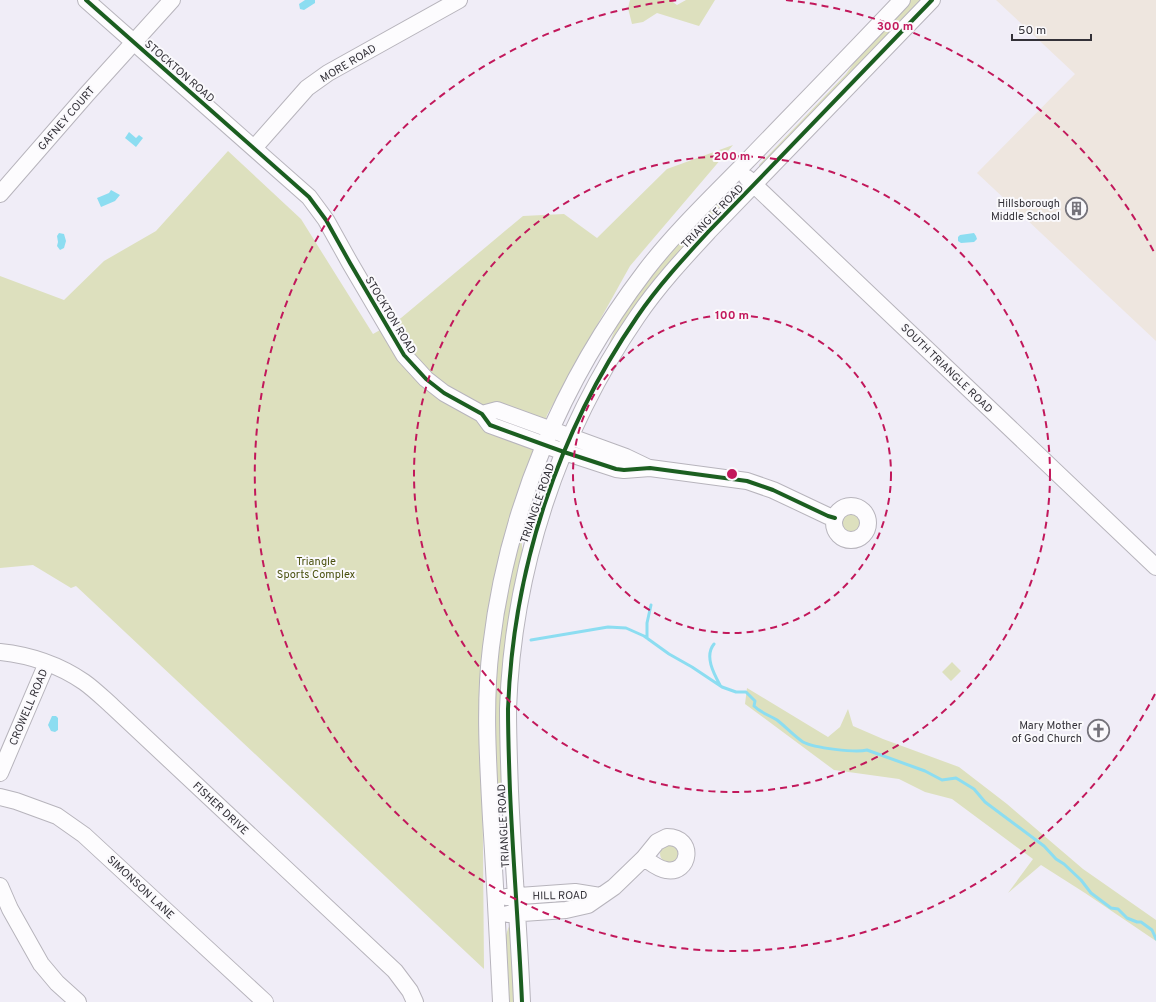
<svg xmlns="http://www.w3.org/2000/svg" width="1156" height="1002" viewBox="0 0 1156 1002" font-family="Overpass,sans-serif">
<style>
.education{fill:#eee6df}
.green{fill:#dde0be}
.water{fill:#8cddf1}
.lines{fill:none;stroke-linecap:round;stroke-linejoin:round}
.stream{stroke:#8cddf1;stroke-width:3}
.minor-casing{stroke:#b7b4bc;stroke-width:18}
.minor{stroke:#fdfcfe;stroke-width:16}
.cycleway-casing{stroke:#faf9fc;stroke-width:6}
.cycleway{stroke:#1b5e20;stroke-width:4}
.ring{fill:none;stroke:#c2185b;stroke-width:2;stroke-dasharray:7 5}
.labels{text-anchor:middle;stroke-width:4;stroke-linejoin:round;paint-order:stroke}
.street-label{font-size:11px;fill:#333138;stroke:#faf9fc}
.poi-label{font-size:11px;fill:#333138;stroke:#faf9fc;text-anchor:end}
.park-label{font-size:11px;fill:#4b5110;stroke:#faf9fc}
.centre{fill:#c2185b;stroke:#faf9fc;stroke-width:2}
.ring-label{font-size:12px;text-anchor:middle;font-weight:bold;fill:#c2185b;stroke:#faf9fc;stroke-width:4;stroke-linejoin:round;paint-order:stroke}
</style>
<rect width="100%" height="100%" fill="#f0edf7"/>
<path class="education" d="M 996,0 L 1156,0 L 1156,341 L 977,173 L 1075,74 Z"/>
<path class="green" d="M 630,0 L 670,0 L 677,5 L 686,0 L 715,0 L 699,26 L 657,13 L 643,22 L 632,24 L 628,8 Z
M 911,0 L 924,0 L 760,167 L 759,165 L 846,74 L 863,50 Z
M 733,145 L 630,266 L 547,415 L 490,598 L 482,730 L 484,969 L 76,586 L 71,588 L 33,565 L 0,568 L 0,276 L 64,300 L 104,261 L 156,231 L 228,151 L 301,219 L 373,334 L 401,318 L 523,216 L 564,214 L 597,238 L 667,169 Z
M 736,192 L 707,224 L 568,426 L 583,392 L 605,353 L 622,313 L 676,244 L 721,198 Z
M 537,484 L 521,535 L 523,557 L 504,812 L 493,760 L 496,653 L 506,586 Z
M841 523a10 10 0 1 1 20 0a10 10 0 1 1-20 0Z
M 952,662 L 961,671 L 951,681 L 942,672 Z
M 747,688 L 828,737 L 840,727 L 848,709 L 853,726 L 883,739 L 959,767 L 1007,804 L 1083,869 L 1156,920 L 1156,941 L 1085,893 L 1041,865 L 1008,893 L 1033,859 L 952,799 L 925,792 L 899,779 L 834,770 L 745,704 Z
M660 854a9 9 0 1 1 18 0a9 9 0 1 1-18 0Z
M 511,922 L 517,1002 L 507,1002 C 506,976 499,945 511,922 Z"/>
<path class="water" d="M 305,0 L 315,0 L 315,3 L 304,10 L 300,9 L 299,4 Z
M 129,132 L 136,138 L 139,135 L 143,138 L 136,147 L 125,138 Z
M 111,190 L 120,195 L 115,201 L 101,207 L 97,198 L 109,193 Z
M 59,233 L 64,234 L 66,241 L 64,248 L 60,250 L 57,246 L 58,242 L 57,236 Z
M 974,233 L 976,236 L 977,239 L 974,242 L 961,243 L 958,241 L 958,237 L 960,235 Z
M 52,716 L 56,716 L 58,718 L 58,730 L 55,732 L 51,731 L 48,725 Z"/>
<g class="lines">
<path class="stream" d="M 647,638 L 647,623 L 651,605
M 531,640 L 608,627 L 626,628 L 644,636 L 669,654 L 692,667 L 722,687 L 736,692 L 746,692 L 755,701 L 754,706 C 761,713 769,715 777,720 C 786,727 794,736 803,742 C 814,748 856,753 867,750 L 925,771 L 942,780 L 956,778 L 974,789 L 985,802 L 1044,846 L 1056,859 L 1064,864 L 1081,880 L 1091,893 L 1111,908 L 1118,909 L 1127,918 L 1137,922 L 1141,922 L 1152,930 L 1156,939
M 714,644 C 704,656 714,674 720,685"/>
<defs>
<path id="minor" d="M 86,0 L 309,197 L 326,220 L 350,263 L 404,355 L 426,379 L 444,393 L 482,414 L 490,425 L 564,452 L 616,469 L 624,470 L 650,468 L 747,481 L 773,490 L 828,516 L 835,518
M 254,148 L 307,88 L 328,73 L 459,0
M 747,178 L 1156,567
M 0,194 L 87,94 L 172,0
M 482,414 L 497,410 L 626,457 L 649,468
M834 523a17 17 0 1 1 34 0a17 17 0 1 1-34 0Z
M 0,652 C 29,655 59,665 84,682 C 94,689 103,698 112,706 L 395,971 L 410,991 L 415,1002
M 0,773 L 47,663
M 0,797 L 16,801 L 57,816 L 84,835 L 265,1002
M 0,886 L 10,909 L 41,964 L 57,983 L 78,1002
M 506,897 L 575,892 L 600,896
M 508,914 L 566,910 L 588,905 L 614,887 L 644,858 C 650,862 658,869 666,870 C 690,875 696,837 667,837 L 657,842 L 644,858
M 501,1002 C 498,941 495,880 491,819 C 488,762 484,704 491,647 C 507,509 562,380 646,270 C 676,231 713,196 747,161 C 799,107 851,54 902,0
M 522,1002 C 519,932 513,862 510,791 C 509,764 508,736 508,709 C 513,569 558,432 637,317 C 658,286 684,258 709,231 L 932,0"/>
</defs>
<use href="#minor" class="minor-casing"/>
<use href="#minor" class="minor"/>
<defs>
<path id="cycleway" d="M 86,0 L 309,197 L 326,220 L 350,263 L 404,355 L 426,379 L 444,393 L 482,414 L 490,425 L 564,452 L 616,469 L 624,470 L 650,468 L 747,481 L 773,490 L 828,516 L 835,518
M 522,1002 C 519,932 513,862 510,791 C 509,764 508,736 508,709 C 513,569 558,432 637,317 C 658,286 684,258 709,231 L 932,0"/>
</defs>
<use href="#cycleway" class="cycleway-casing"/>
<use href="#cycleway" class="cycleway"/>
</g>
<g class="ring">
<circle cx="732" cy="474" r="159"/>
<circle cx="732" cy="474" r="318"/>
<path d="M1155 694A477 477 0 1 1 678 0M786 0A477 477 0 0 1 1155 254"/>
</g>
<defs>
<symbol id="building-ring" viewBox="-11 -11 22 22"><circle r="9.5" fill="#faf9fc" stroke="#75737b" stroke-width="1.5"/><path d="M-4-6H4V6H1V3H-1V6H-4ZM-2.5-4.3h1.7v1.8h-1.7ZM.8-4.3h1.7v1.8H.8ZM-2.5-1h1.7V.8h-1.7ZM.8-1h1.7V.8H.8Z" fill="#75737b"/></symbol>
<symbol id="church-ring" viewBox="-11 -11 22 22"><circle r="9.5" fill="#faf9fc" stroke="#75737b" stroke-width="1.5"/><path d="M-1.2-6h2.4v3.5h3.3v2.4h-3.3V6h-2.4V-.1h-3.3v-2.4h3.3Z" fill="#75737b"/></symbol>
</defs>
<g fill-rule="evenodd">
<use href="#building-ring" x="1064" y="196" width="25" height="25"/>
<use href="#church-ring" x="1086" y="718" width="25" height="25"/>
</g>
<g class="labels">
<g class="street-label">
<text transform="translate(348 63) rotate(-31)" y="4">MORE ROAD</text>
<text transform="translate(180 71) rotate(41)" y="4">STOCKTON ROAD</text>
<text transform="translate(66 118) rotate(-49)" y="4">GAFNEY COURT</text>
<text transform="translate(712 216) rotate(-46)" y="4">TRIANGLE ROAD</text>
<text transform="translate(391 315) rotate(59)" y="4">STOCKTON ROAD</text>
<text transform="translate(947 368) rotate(44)" y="4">SOUTH TRIANGLE ROAD</text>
<text transform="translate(537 503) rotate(-71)" y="4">TRIANGLE ROAD</text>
<text transform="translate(28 707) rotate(-67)" y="4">CROWELL ROAD</text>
<text transform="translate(221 808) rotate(43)" y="4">FISHER DRIVE</text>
<text transform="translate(503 826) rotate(-93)" y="4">TRIANGLE ROAD</text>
<text transform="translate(141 887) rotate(43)" y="4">SIMONSON LANE</text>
<text transform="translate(560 895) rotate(-1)" y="4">HILL ROAD</text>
</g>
<g class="poi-label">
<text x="1060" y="207">Hillsborough<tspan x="1060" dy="13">Middle School</tspan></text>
<text x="1082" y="729">Mary Mother<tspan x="1082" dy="13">of God Church</tspan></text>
</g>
<g class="park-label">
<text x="316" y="565">Triangle<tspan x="316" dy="13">Sports Complex</tspan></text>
</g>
</g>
<circle cx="732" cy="474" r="6" class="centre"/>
<g class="ring-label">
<text x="895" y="30">300 m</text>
<text x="732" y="160">200 m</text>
<text x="732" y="319">100 m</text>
</g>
<path d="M1012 34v6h79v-6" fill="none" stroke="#333138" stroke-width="2"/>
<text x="1018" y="34" font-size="12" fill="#333138" stroke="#faf9fc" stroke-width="3" paint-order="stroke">50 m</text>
</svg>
